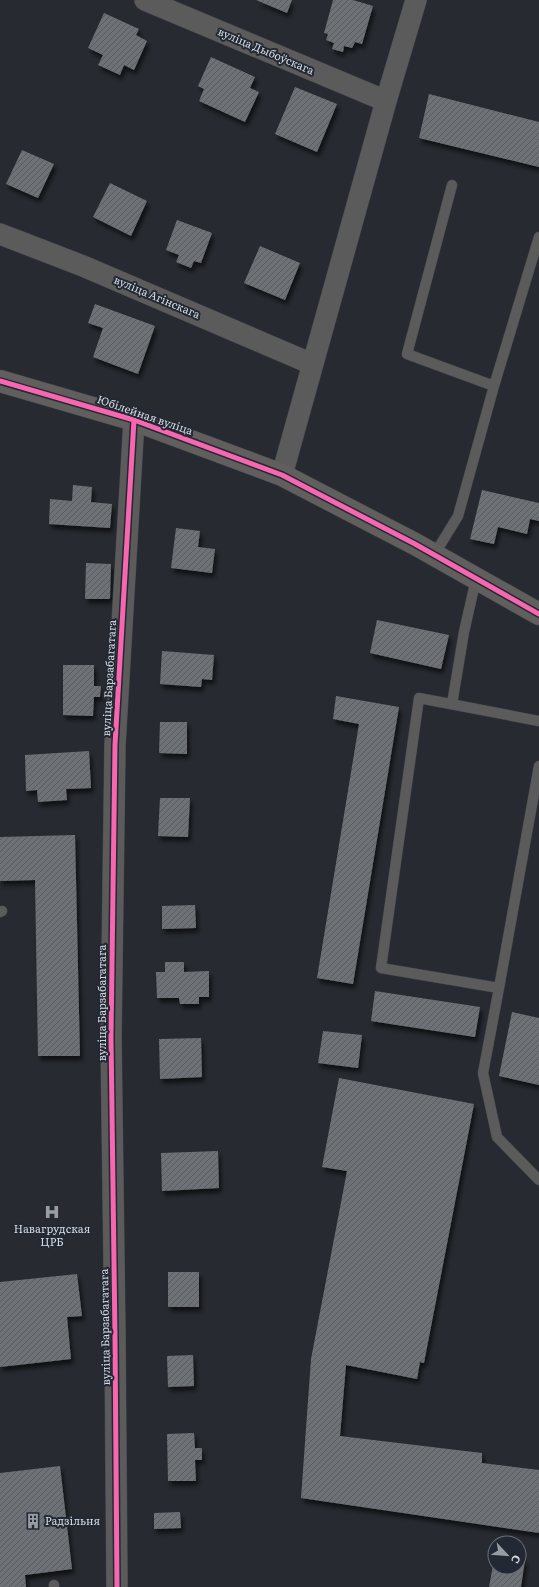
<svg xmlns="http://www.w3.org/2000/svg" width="539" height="1587" viewBox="0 0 539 1587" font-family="Literata,serif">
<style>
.building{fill:url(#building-hatch);filter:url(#shadow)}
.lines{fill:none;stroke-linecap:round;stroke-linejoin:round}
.lane-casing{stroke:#44474b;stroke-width:11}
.street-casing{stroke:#44474b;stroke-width:22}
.secondary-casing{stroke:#44474b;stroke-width:23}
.lane{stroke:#5c5b5b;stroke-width:10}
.street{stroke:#5c5b5b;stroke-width:21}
.secondary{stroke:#605f5d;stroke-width:22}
.cycleway-casing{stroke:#232934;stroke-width:8}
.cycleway{stroke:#f766af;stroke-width:5}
.labels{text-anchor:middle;stroke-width:4;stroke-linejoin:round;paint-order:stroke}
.street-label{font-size:11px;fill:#d5dae1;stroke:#232934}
.poi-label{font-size:11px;fill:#d5dae1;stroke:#232934}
</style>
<defs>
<pattern id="building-hatch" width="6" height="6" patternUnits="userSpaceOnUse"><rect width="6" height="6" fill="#6e7277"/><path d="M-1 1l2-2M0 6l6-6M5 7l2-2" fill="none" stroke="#595c60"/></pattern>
<filter id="shadow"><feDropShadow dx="2.5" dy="4.5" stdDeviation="2" flood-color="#0009"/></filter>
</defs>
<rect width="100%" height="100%" fill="#272a30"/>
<path class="building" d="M 256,0 L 292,0 L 287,13 Z
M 333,0 L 353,0 L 373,6 L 362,44 L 355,42 L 352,48 L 344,46 L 343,52 L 332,49 L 334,43 L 326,40 L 328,34 L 324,33 Z
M 104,13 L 139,29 L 136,35 L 147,41 L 134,70 L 124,65 L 120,75 L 98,65 L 103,55 L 88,48 Z
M 211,57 L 255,77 L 250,88 L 259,92 L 245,122 L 199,101 L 204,89 L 198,86 Z
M 295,87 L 337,104 L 317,152 L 275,134 Z
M 429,94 L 539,122 L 539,167 L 419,138 Z
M 22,150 L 54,164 L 38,198 L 6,184 Z
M 110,183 L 147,201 L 131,236 L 93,217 Z
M 177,220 L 212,233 L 201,263 L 194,261 L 191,268 L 176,262 L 179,255 L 166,250 Z
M 260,246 L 300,263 L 285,300 L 244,283 Z
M 95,304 L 155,326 L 138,374 L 93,357 L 103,328 L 88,323 Z
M 73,485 L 92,487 L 91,502 L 112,504 L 110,528 L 49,524 L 50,499 L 72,501 Z
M 482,490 L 539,503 L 539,521 L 530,519 L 527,534 L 498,527 L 494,544 L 470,539 Z
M 176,528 L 200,531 L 198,547 L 215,549 L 212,573 L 171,568 Z
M 86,563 L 111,564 L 110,599 L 85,599 Z
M 377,620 L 449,635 L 441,669 L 370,653 Z
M 162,651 L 214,655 L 212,680 L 202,679 L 201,687 L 160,684 Z
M 63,665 L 94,665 L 94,686 L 101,686 L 100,697 L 94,697 L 93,716 L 63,715 Z
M 336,696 L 399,707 L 353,984 L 317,978 L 359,724 L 333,719 Z
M 160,722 L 187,722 L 187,754 L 159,753 Z
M 89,751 L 91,788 L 66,789 L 67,800 L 38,802 L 37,790 L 26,791 L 25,755 Z
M 160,798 L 190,798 L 188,837 L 158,836 Z
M 75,835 L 80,1056 L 38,1056 L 35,880 L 0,881 L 0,837 Z
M 195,905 L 196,928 L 162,929 L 162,906 Z
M 165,962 L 184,962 L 184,972 L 209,971 L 209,997 L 199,997 L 199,1004 L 180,1004 L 179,998 L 157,998 L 156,972 L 165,972 Z
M 375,991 L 480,1007 L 475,1037 L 371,1021 Z
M 512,1012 L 539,1018 L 539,1085 L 499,1076 Z
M 323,1031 L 362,1035 L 358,1068 L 318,1063 Z
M 201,1038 L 202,1077 L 160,1079 L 159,1039 Z
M 339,1078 L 474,1104 L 424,1363 L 420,1362 L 417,1379 L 346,1365 L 340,1436 L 482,1453 L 482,1463 L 539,1470 L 539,1533 L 301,1498 L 311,1359 L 347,1171 L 322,1167 Z
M 218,1151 L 219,1188 L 162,1191 L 161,1153 Z
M 168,1272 L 199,1272 L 199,1307 L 168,1307 Z
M 77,1274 L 82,1316 L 67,1317 L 71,1359 L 0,1367 L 0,1282 Z
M 193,1355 L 194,1386 L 168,1387 L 167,1356 Z
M 194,1433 L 195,1448 L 202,1448 L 202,1460 L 195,1460 L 196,1481 L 168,1481 L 167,1434 Z
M 60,1466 L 72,1569 L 25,1575 L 26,1587 L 0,1587 L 0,1473 Z
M 180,1512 L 181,1528 L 154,1529 L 154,1513 Z
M 519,1559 L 525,1560 L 521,1587 L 489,1587 L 494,1560 L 495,1567 L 519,1567 Z"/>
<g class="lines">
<defs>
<path id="lane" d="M 452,185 L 407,354 L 494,386
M 434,555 L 458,516 L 494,386 L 539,237
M 452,704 L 464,632 L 476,579
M 539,721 L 419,698 L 381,968 L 499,988 L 539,766
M 0,912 L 2,911
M 499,988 L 483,1073 L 497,1137 L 539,1180
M 54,1585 L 54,1587"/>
<path id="street" d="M 145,0 L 386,101
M 0,234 L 83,266 L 312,364
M 282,475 L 386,101 L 416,0
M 117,1587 L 115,1337 L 111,1037 L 115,745 L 134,420"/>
<path id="secondary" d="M 0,381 L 134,420 L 282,475 L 415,544 L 539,614"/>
</defs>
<use href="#lane" class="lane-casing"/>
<use href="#street" class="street-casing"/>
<use href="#secondary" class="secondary-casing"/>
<use href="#lane" class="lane"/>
<use href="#street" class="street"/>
<use href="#secondary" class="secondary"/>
<defs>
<path id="cycleway" d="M 0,381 L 134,420 L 282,475 L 415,544 L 539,614
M 117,1587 L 115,1337 L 111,1037 L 115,745 L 134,420"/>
</defs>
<use href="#cycleway" class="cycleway-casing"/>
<use href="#cycleway" class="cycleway"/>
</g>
<defs>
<symbol id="hospital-bare" viewBox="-9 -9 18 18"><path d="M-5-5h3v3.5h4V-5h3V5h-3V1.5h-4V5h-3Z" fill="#989ca3" stroke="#232934" stroke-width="2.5" paint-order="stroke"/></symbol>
<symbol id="building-bare" viewBox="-9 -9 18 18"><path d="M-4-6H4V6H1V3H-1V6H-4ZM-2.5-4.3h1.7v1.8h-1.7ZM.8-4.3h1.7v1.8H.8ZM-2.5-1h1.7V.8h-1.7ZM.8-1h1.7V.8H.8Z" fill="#989ca3" stroke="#232934" stroke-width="2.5" paint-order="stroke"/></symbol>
</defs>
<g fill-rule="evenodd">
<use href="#hospital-bare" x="41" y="1201" width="22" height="22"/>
<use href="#building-bare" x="22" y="1510" width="22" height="22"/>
</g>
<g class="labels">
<g class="street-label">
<text transform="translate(266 51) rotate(23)" y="4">вуліца Дыбоўскага</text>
<text transform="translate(157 297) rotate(23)" y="4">вуліца Агінскага</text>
<text transform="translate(145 415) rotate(19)" y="4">Юбілейная вуліца</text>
<text transform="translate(109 678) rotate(-87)" y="4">вуліца Барзабагатага</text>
<text transform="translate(102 1003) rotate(-90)" y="4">вуліца Барзабагатага</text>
<text transform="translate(105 1327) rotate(-91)" y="4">вуліца Барзабагатага</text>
</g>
<g class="poi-label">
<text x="52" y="1233">Навагрудская<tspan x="52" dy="13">ЦРБ</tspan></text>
<text x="45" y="1525" text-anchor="start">Радзільня</text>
</g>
</g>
<g transform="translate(507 1555) rotate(116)"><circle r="19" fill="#232934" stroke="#6a7079"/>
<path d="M0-3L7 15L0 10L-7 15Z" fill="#989ca3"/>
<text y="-6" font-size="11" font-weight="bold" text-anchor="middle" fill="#d5dae1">С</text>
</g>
</svg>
